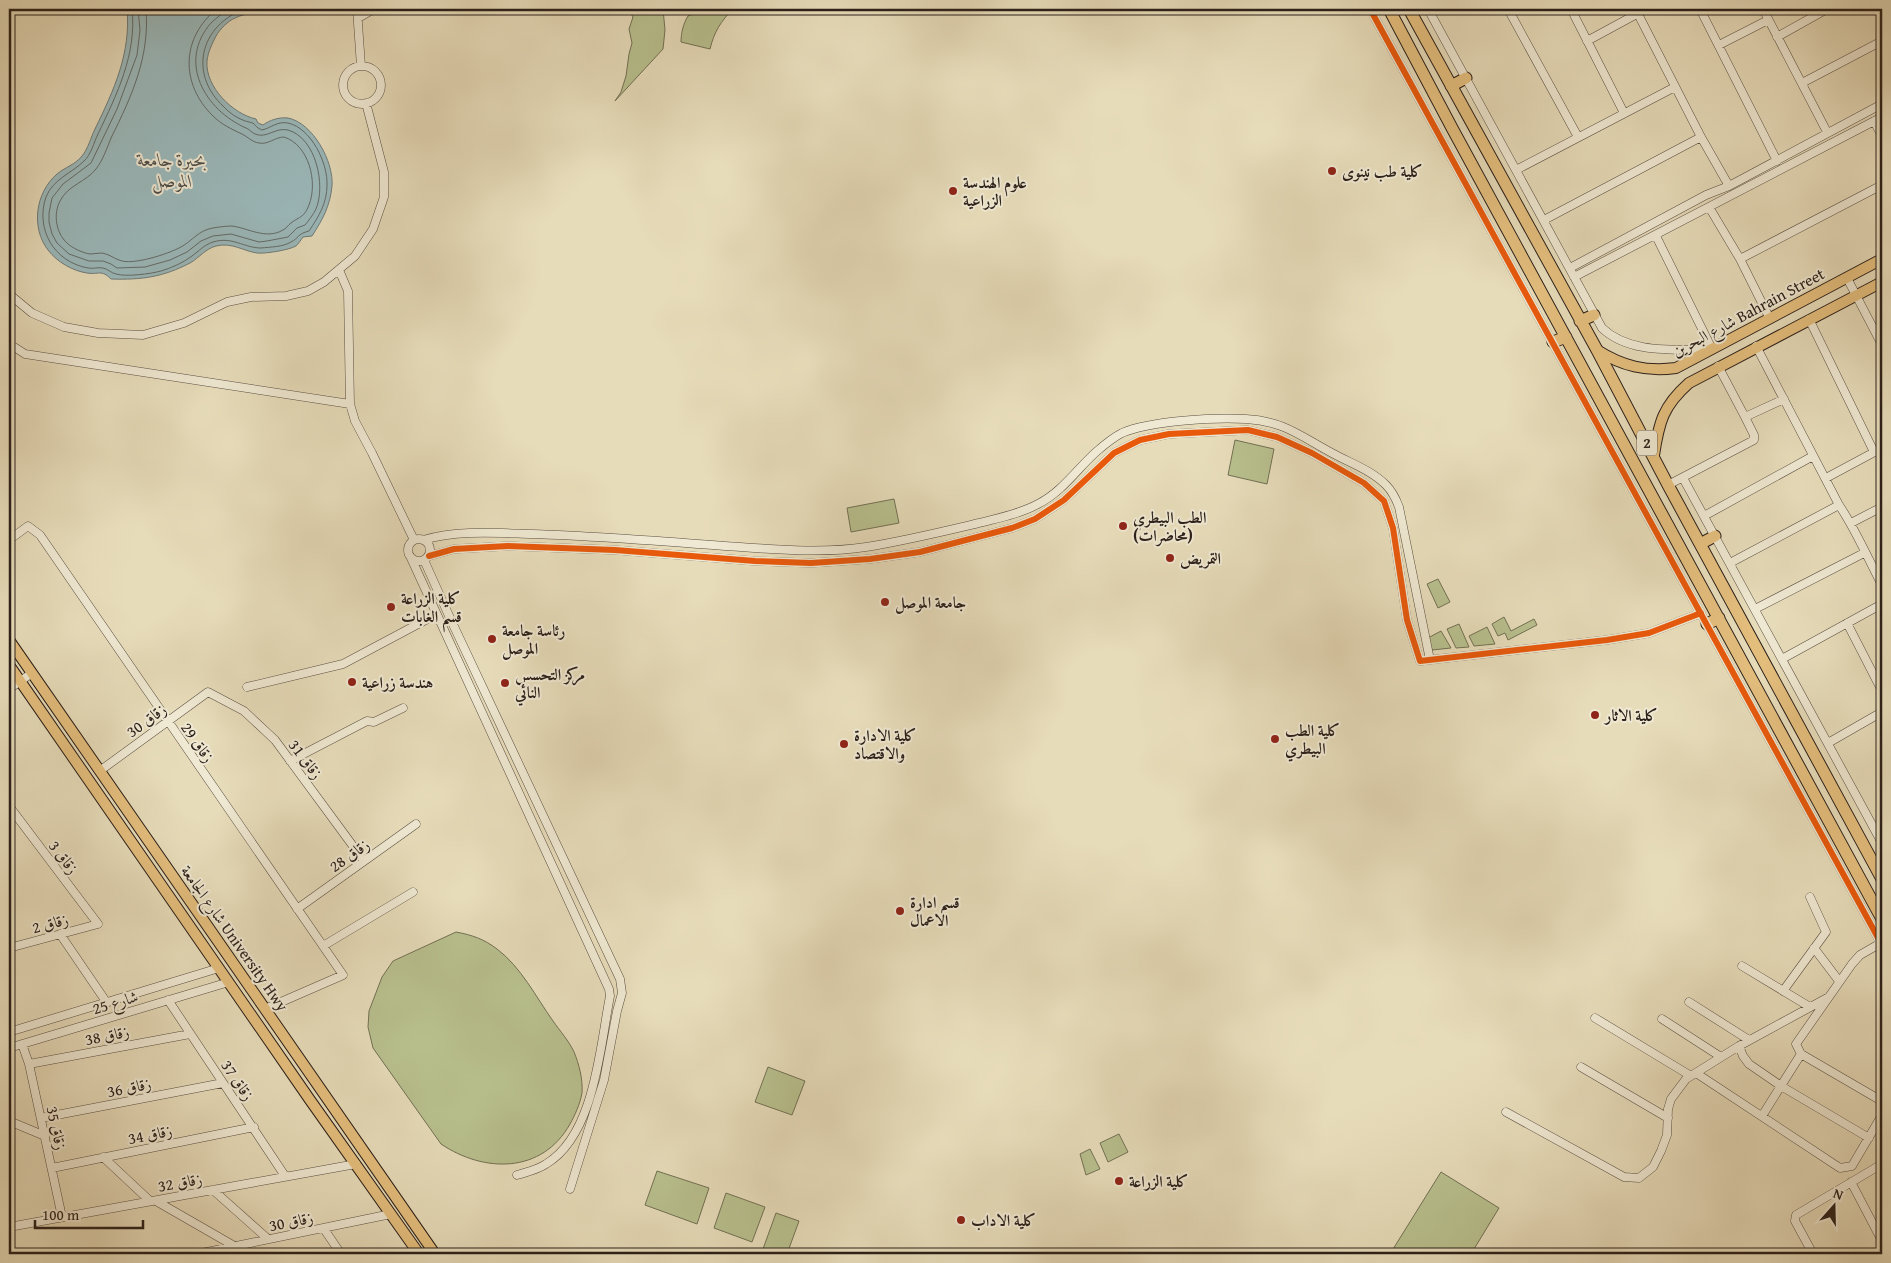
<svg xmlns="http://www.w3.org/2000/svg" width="1891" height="1263" viewBox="0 0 1891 1263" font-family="'Gentium Book Plus',Amiri,serif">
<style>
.green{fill:#b8c08e;stroke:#727054}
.water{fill:#9bb9bb;stroke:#6e7c7b}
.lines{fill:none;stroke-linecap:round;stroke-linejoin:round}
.shore{stroke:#636c6a;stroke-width:1}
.minor-casing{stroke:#5a4f42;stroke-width:9}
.major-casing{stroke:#2b201a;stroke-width:12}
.highway-casing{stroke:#2b201a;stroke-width:13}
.minor{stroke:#efe8d2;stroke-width:8}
.major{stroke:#e4be7d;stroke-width:10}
.highway{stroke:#e4be7d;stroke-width:11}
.cycleway-casing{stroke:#efe8d2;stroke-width:9}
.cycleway{stroke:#e8590c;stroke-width:6}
.poi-dot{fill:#8f2418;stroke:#efe8d2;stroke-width:2}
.labels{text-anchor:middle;stroke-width:4;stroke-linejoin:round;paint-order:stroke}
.shield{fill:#efe8d2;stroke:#665c51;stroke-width:1}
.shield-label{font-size:15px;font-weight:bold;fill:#2b201a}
.poi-label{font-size:16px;font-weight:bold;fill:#2b201a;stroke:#efe8d2;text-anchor:start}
.street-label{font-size:16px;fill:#2b201a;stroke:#efe8d2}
.water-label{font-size:18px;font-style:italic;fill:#4d4e4a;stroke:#efe8d2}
</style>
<rect width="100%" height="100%" fill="#e7dcba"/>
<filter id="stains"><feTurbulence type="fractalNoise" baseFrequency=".004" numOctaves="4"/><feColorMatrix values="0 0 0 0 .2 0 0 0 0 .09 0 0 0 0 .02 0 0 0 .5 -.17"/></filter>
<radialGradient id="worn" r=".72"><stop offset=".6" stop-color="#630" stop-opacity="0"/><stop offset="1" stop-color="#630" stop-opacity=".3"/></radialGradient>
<path class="green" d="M 628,9 L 663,9 L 665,30 L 663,49 L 615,101 L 621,92 L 626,76 L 629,54 L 632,43 L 629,29 L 633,17 Z
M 699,9 L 733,9 C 721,21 714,32 710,49 L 681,42 C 681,34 683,24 688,16 L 698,12 Z
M 1235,440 L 1274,449 L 1267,484 L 1228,475 Z
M 894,499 L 899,523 L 851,532 L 847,508 Z
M 1438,579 L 1450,602 L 1438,608 L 1427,584 Z
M 1504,617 L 1511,631 L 1534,619 L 1537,625 L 1508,640 L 1505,633 L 1498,636 L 1492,624 Z
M 1459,624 L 1469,647 L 1456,648 L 1447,629 Z
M 1487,627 L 1495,644 L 1474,646 L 1469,636 Z
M 1441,631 L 1451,648 L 1432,650 L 1426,639 Z
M 456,932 C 472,935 484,939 497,949 C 521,967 536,997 553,1021 C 560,1031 569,1041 574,1052 C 579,1064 583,1079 582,1093 C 580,1104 575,1115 570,1124 C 542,1174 484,1173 441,1144 L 373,1048 L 368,1027 L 369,1011 L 382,977 L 393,961 Z
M 768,1067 L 805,1081 L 792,1115 L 755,1102 Z
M 1119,1134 L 1128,1152 L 1108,1162 L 1100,1143 Z
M 1090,1149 L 1100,1169 L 1086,1175 L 1080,1154 Z
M 657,1171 L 709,1188 L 697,1224 L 645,1205 Z
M 1441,1172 L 1499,1208 L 1471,1254 L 1390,1254 Z
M 726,1193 L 765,1207 L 752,1242 L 714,1228 Z
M 776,1213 L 799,1221 L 787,1254 L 777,1254 L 763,1249 Z"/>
<path class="water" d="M 127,9 L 277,9 C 264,12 247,12 235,18 C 228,21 220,29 216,36 C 212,44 208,52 207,61 C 205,87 233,114 256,119 L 258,123 L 263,125 C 270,120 279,117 288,118 C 313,123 334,162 332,186 C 330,206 323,219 312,236 L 303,237 C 301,240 298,244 296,246 C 289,250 265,254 257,253 C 243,251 232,242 216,246 C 205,249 199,258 190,263 C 163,277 142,280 111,279 C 101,269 99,275 87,273 C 73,271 57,262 48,250 C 31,228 35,193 57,174 C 64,168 76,164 82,156 C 88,149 91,137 95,129 C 114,90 131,53 127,9 Z"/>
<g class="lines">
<path class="shore" d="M 132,9 C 137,54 117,94 98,134 C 94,142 91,155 84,161 C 72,173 53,179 46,197 C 35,229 54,262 88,268 C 93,269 98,267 103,268 C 108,269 111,273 116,274 C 126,277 150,274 161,271 C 171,268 183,263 192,256 C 199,251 204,245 213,242 C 232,236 244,248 261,248 C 270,247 283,247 291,242 C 299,238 297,234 309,231 C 319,216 327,203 327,185 C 328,163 311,128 288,123 C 277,121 271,128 262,130 C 257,128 256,126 253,123 C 252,123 246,121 245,121 C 237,118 229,113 223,106 C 193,78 197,36 232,15 C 238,11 247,10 254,9
M 138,9 L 140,30 L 137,55 L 117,109 L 91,163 L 63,184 L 52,198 L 49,213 L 49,222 L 52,234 L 57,243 L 69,254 L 89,261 L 103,261 L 111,264 L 117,268 L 145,267 L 170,260 L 187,252 L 201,241 L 213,236 L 231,234 L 259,242 L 267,241 L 288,237 L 297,228 L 305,225 C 309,220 313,215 316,209 C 326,185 316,138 288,130 C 275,127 267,139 255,134 C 251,132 249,129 246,128 C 205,110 177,62 211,23 C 216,18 223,13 229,9
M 146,9 C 150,56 132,96 111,138 C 107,148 103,160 96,169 C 86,182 68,185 60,201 C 53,214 56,233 67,243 C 72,248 83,253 90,254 C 94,254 98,253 102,253 C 109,254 113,258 119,260 C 132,266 168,254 181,247 C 192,241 199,230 213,228 C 219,227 226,226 232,226 C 248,228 266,240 283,230 C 286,229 288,225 291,223 C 300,216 304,218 309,205 C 318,182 309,145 284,137 C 275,137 268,145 259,143 C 252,142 248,137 242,134 C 231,129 221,124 213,116 C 180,84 181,37 217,9"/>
<defs>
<path id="minor" d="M 357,9 L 361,66
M 1370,9 L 1882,945
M 1428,9 L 1602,328 C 1629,354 1674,349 1709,350
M 1508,9 L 1578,137
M 1571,9 L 1624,113
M 1700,9 L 1777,161
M 1763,9 L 1827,132
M 1638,14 L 1701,137 L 1729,186
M 358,18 L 374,9
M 1777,37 L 1827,9
M 1587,41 L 1646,9
M 1719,45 L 1768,20
M343 85a19 19 0 1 1 38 0a19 19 0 1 1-38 0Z
M 1802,83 L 1882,41
M 1874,121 L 1882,136
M 1516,170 L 1675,87
M 1709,207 L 1740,259 L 1770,319
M 1544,220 L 1701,137
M 1656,236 L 1712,349
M 1740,259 L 1882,185
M 1570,268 L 1706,195 L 1729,186 L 1882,104
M 339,270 L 348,291 L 350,404 L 355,421 L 372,453 L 414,540
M 1574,277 L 1882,117
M 1847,278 L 1882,345
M 9,294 L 32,313 L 64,327 L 98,333 L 143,335 L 184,323 L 227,302 L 251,297 L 286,296 L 308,291 L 324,282 L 355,256 L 373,229 L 384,197 L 384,172 L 366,103
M 1809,319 L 1874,452
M 9,340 L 11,345 L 25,354 L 350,404
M 1756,346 L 1839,505 C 1856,530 1868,559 1882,585
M 1718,366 L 1745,417
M 1683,478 L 1882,843
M 1826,478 L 1882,448
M 1668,485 L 1754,440 L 1754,435 L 1745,417 L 1784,399
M 1704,516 L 1813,456
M 1851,523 L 1882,507
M408 550a11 11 0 1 1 22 0a11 11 0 1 1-22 0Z
M 9,540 L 28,526 L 40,535 L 343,975 L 265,1009
M 423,540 C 458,530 496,533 532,534 C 596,536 661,541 725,546 C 771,549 820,554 866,547 C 904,541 941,532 979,523 C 998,518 1020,514 1038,504 C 1062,492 1077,469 1096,452 C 1104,445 1112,438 1122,433 C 1149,421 1215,417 1246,419 C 1284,421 1300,436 1332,453 C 1350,463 1371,470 1386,485 C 1392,491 1396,499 1399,507 L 1430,660
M 429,556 L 454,549 L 508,546 L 615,550 L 755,561 L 811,563 L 870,559 L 920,552 L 1012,528 L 1035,519 L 1064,500 L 1114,453 L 1140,440 L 1169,434 L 1248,430 L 1277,437 L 1312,453 L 1364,483 L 1384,501 L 1393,528 L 1407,620 L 1420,661 L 1607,640 L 1649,633 L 1701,613
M 411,558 L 609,989 L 610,996 C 600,1046 595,1135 546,1164 C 537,1170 527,1172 517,1175
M 424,560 L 450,618 L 620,979 L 622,993 L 617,1011 L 604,1080 L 570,1189
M 1730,563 L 1839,505
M 1755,609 L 1864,553
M 1847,623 L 1882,691
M 1782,659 L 1882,604
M 247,687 L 343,664 L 435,615
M 9,689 L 32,673
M 1828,743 L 1882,712
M 290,761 L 367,721 L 374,722 L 403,708
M 101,770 L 208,692 L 244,711 L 275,740 L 364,861
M 9,806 L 98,924 L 9,948
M 297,909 L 416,824
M 60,934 L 107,1003
M 1881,943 L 1860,955 L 1852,964 L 1796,1044 L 1801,1054 L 1880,1100 L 1882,1103
M 323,946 L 413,892
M 1814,948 L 1839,981
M 1742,966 L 1810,1007
M 1783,991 L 1826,932 L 1810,897
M 168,1000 L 285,1176
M 1689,1002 L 1749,1040
M 1595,1018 L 1691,1076
M 1662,1019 L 1721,1057
M 9,1032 L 219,968
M 22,1044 L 29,1064 L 62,1217
M 1739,1046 L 1743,1056 L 1749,1064 L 1781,1086 L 1869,1138
M 9,1048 L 229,982
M 29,1064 L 190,1034
M 1581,1067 L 1668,1118
M 1696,1073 L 1840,1168 L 1852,1166 L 1882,1115
M 1506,1112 L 1624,1177 L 1639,1178 L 1653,1167 L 1661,1151 L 1667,1135 L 1668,1109 L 1671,1099 L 1686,1079 L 1739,1046 L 1827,998
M 1762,1116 L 1801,1054
M 41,1118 L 223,1083
M 9,1121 L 45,1136
M 103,1157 L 150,1201
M 52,1168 L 254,1127
M 1851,1182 L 1882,1241
M 213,1190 L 268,1239
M 156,1201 L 236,1247 L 244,1254
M 9,1227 L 356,1164
M 324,1229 L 341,1254
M 197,1254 L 391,1214
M 1813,1254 L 1795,1221 L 1796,1215 L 1882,1164"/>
<path id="major" d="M 1597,350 C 1622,366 1646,372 1676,368 L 1882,259
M 1654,455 C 1659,422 1663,406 1689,383 L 1882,282
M 9,640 L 435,1254
M 9,665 L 310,1100 L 419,1254"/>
<path id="highway" d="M 1389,9 L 1452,128 L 1882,919
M 1409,9 L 1597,350 L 1668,485 L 1882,879
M 1451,86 L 1466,78
M 1580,321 L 1594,315
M 1553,342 L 1566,337
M 1700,544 L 1715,536
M 1707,624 L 1719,618"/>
</defs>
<use href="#minor" class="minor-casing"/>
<use href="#major" class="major-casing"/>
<use href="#highway" class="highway-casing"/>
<use href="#minor" class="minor"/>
<use href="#major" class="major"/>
<use href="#highway" class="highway"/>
<defs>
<path id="cycleway" d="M 1370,9 L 1882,945
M 429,556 L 454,549 L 508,546 L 615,550 L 755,561 L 811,563 L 870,559 L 920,552 L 1012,528 L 1035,519 L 1064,500 L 1114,453 L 1140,440 L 1169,434 L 1248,430 L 1277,437 L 1312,453 L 1364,483 L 1384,501 L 1393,528 L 1407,620 L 1420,661 L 1607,640 L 1649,633 L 1701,613"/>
</defs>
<use href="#cycleway" class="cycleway-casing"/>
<use href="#cycleway" class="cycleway"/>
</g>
<g class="poi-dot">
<circle cx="1332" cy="171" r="5"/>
<circle cx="953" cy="191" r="5"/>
<circle cx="1123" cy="526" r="5"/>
<circle cx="1170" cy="558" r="5"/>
<circle cx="885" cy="602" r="5"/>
<circle cx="391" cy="607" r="5"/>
<circle cx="492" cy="639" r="5"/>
<circle cx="352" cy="682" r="5"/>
<circle cx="505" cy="683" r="5"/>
<circle cx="1595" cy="715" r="5"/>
<circle cx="1275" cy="739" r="5"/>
<circle cx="844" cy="744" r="5"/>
<circle cx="900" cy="911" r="5"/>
<circle cx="1119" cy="1181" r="5"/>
<circle cx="961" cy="1220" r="5"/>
</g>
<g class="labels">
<rect class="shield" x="1637" y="430.5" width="20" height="25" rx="4"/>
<g class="shield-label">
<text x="1647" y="448">2</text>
</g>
<g class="poi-label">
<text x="1342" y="177">كلية طب نينوى</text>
<text x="963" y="188">علوم الهندسة<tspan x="963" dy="18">الزراعية</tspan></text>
<text x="1133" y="523">الطب البيطري<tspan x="1133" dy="18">(محاضرات)</tspan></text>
<text x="1180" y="564">التمريض</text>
<text x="401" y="604">كلية الزراعة<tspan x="401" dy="18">قسم الغابات</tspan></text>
<text x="895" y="608">جامعة الموصل</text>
<text x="502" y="636">رئاسة جامعة<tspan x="502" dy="18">الموصل</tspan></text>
<text x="515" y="680">مركز التحسس<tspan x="515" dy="18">النائي</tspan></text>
<text x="362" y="688">هندسة زراعية</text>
<text x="1605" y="721">كلية الاثار</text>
<text x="1285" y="736">كلية الطب<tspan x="1285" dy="18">البيطري</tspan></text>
<text x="854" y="741">كلية الادارة<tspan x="854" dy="18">والاقتصاد</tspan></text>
<text x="910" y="908">قسم ادارة<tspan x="910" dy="18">الاعمال</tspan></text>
<text x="1129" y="1187">كلية الزراعة</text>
<text x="971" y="1226">كلية الاداب</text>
</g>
<g class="street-label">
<text transform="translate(1748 312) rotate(-28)" y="6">شارع البحرين Bahrain Street</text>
<text transform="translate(146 720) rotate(-36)" y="6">زقاق 30</text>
<text transform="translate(198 742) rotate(55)" y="6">زقاق 29</text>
<text transform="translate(306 759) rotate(53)" y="6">زقاق 31</text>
<text transform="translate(349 855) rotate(-35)" y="6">زقاق 28</text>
<text transform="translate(64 857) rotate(53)" y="6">زقاق 3</text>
<text transform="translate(50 923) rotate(-15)" y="6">زقاق 2</text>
<text transform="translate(235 938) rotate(55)" y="6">شارع الجامعة University Hwy</text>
<text transform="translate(115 1002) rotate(-17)" y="6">شارع 25</text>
<text transform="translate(107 1035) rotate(-11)" y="6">زقاق 38</text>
<text transform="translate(238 1080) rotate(56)" y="6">زقاق 37</text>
<text transform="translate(129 1087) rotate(-11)" y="6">زقاق 36</text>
<text transform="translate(57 1128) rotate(78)" y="6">زقاق 35</text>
<text transform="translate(150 1134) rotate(-11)" y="6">زقاق 34</text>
<text transform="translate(180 1182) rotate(-10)" y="6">زقاق 32</text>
<text transform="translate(291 1221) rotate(-11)" y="6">زقاق 30</text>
</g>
<g class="water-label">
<text x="172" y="166">بحيرة جامعة<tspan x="172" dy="21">الموصل</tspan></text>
</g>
</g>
<rect width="1891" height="1263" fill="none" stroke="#e7dcba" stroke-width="30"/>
<rect x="10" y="10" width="1871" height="1243" fill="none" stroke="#2b201a" stroke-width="2.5"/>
<rect x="15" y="15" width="1861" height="1233" fill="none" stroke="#2b201a"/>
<g transform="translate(1834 1206) rotate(20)" stroke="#efe8d2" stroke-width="4" paint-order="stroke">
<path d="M0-4L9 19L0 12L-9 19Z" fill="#2b201a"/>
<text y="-8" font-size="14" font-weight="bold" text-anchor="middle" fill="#2b201a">N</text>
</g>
<path d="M35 1220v8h108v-8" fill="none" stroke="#2b201a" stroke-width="2.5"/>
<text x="42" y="1220" font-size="15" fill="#2b201a" stroke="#efe8d2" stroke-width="4" paint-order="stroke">100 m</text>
<rect width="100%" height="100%" filter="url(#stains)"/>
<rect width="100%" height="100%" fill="url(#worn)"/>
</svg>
